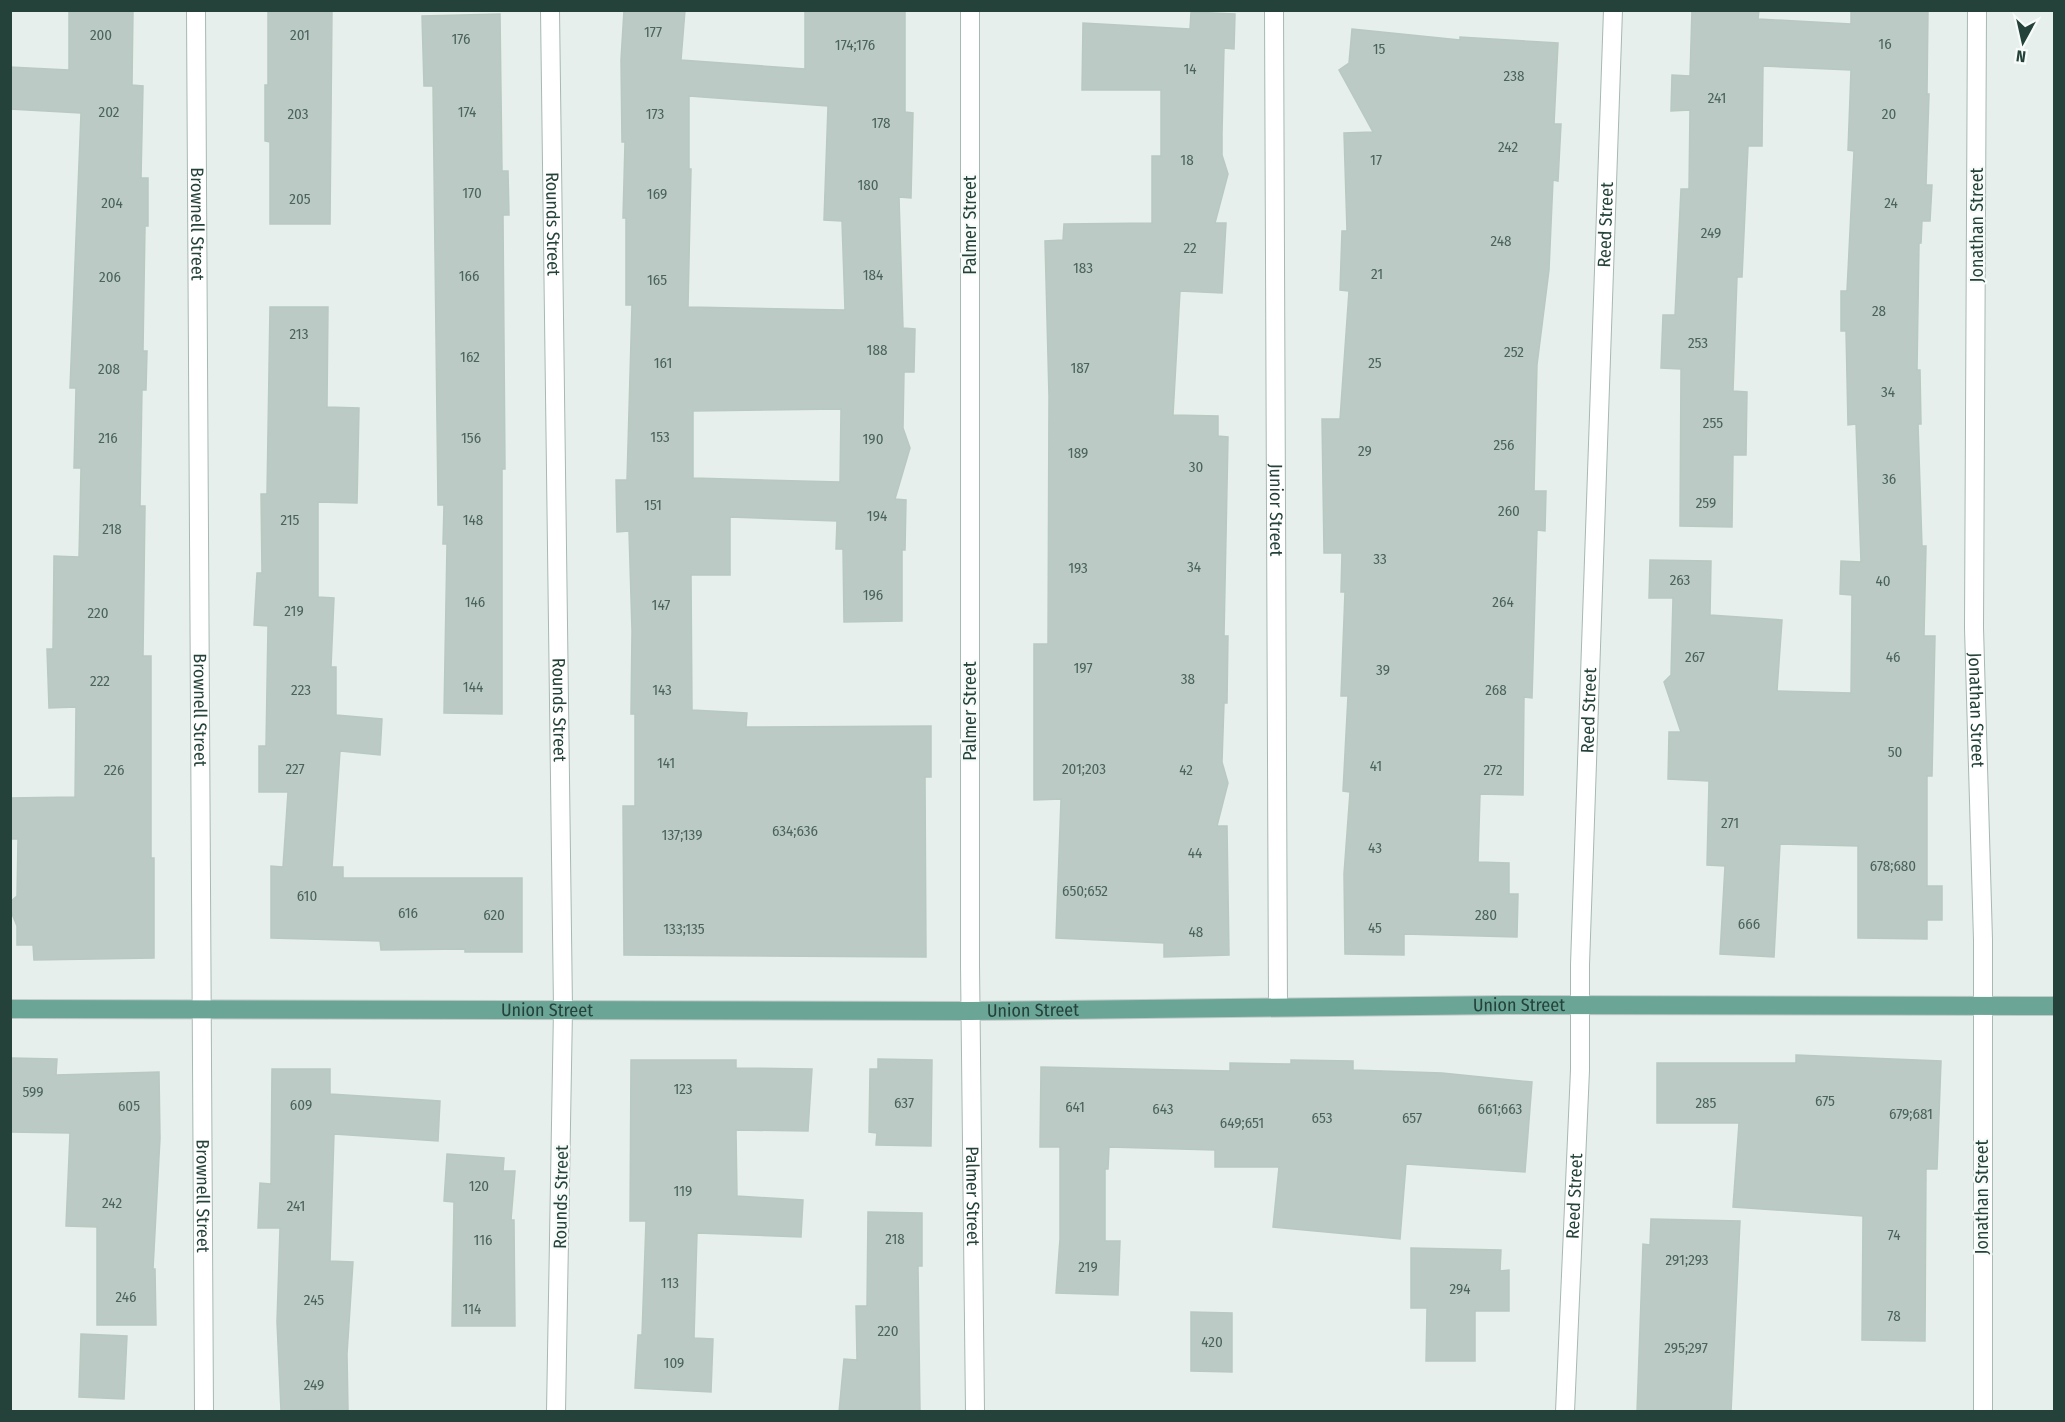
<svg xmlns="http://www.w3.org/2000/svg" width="2065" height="1422" viewBox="0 0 2065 1422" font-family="'Fira Sans Condensed',sans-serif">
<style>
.building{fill:#bbcac4;stroke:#b8c9c2;stroke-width:1.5;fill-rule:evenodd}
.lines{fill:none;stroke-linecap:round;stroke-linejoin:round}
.minor-casing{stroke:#a8b8b2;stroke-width:20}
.major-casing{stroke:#c2cac8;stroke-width:20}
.minor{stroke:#fff;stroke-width:18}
.major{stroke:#6aa596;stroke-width:18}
.labels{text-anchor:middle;stroke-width:4.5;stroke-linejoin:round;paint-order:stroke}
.number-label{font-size:15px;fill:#4a645c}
.street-label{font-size:18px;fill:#24423a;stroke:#f7fbf9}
</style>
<rect width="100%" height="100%" fill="#e6efeb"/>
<path class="building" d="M 69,10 L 133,10 L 132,85 L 143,86 L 141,178 L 148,178 L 148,226 L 145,226 L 143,351 L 147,351 L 146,390 L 142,390 L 140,506 L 145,506 L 143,656 L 151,656 L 151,858 L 154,858 L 154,958 L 34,960 L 33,945 L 17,945 L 17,926 L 10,909 L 10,902 L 17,896 L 18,839 L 10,839 L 10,798 L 75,797 L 76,707 L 49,708 L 47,649 L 53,649 L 54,556 L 79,557 L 81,468 L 74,468 L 76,388 L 70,388 L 81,113 L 10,109 L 10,67 L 69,70 Z
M 268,10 L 332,10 L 330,224 L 270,224 L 270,142 L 265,141 L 265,85 L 268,85 Z
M 624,10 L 685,10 L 681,60 L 805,69 L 805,10 L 905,10 L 905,112 L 913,113 L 911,198 L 899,197 L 903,328 L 915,329 L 914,372 L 904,372 L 903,428 L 910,448 L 895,499 L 906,500 L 905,550 L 902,550 L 902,621 L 844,622 L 843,549 L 836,549 L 837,521 L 730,517 L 730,575 L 691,575 L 692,710 L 747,713 L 746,727 L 931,726 L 931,777 L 925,777 L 926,957 L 624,955 L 623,806 L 635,806 L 635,714 L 631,714 L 632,631 L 629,531 L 617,532 L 616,480 L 627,480 L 632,305 L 626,305 L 626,218 L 623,218 L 625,142 L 622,142 L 621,60 ZM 689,96 L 828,106 L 824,220 L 842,221 L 845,310 L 688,307 L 691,169 L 689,169 ZM 841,409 L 840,482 L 693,478 L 693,411 Z
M 1692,10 L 1759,10 L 1758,19 L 1851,24 L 1851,10 L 1928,10 L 1927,94 L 1929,94 L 1926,185 L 1932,185 L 1930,221 L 1922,221 L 1921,243 L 1919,243 L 1917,370 L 1920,370 L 1921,424 L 1918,424 L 1922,546 L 1926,546 L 1924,636 L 1935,636 L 1932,776 L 1927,776 L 1927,886 L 1942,886 L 1942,920 L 1927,920 L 1927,939 L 1858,938 L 1858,846 L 1780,844 L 1774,957 L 1720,954 L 1725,866 L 1707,865 L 1709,781 L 1668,779 L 1669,732 L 1681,732 L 1664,682 L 1671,675 L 1673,598 L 1649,598 L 1650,560 L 1711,561 L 1710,615 L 1782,620 L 1777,691 L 1851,693 L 1852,595 L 1840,594 L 1841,561 L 1861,562 L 1856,424 L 1848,425 L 1846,331 L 1841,331 L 1841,291 L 1847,291 L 1854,151 L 1848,150 L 1851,70 L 1763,66 L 1762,146 L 1748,146 L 1742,277 L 1737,277 L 1733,391 L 1747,392 L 1746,455 L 1733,455 L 1732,527 L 1680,526 L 1681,369 L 1661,368 L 1663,315 L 1675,315 L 1681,189 L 1689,189 L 1690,110 L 1671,111 L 1672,75 L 1690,76 Z
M 1191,12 L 1235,14 L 1234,49 L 1224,48 L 1222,133 L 1222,155 L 1228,174 L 1215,223 L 1226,223 L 1222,293 L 1180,291 L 1173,415 L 1218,416 L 1218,436 L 1228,437 L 1224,636 L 1228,636 L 1227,703 L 1224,703 L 1222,762 L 1228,783 L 1217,826 L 1227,826 L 1229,955 L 1164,957 L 1164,943 L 1056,938 L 1061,799 L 1034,800 L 1034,644 L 1048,644 L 1049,396 L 1045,241 L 1063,240 L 1064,224 L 1152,223 L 1152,156 L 1161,156 L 1161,90 L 1082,90 L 1083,23 L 1190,29 Z
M 500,14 L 502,171 L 508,171 L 509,215 L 503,215 L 505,469 L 502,469 L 502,714 L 444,713 L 447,544 L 443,544 L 444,505 L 438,505 L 433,86 L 424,86 L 422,16 Z
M 1352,29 L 1460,40 L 1460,37 L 1558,43 L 1554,124 L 1561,124 L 1558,181 L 1553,180 L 1549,270 L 1537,365 L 1534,491 L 1546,491 L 1545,531 L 1537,530 L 1532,698 L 1524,697 L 1523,795 L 1480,794 L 1478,862 L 1509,863 L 1509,894 L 1518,894 L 1517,937 L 1404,934 L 1404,955 L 1345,954 L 1344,874 L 1350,792 L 1343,791 L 1348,696 L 1341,696 L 1345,592 L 1341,592 L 1342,553 L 1324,553 L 1322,419 L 1340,419 L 1349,291 L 1340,290 L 1342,231 L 1347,231 L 1344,133 L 1373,132 L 1339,70 L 1349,63 Z
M 270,307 L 328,307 L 327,407 L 359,408 L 357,503 L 318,502 L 318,597 L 334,598 L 331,667 L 336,667 L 336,715 L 382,719 L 380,755 L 340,751 L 332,867 L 343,867 L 343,878 L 522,878 L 522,952 L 465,952 L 465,949 L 381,950 L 380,941 L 271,938 L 271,866 L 283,867 L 288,792 L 259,792 L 259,746 L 266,746 L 268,626 L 254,625 L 257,573 L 262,573 L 261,494 L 267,494 Z
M 1796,1055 L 1941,1061 L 1937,1169 L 1926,1169 L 1925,1341 L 1862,1340 L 1863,1216 L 1733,1207 L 1739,1123 L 1657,1123 L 1657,1063 L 1796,1063 Z
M 11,1058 L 57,1059 L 56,1075 L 159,1072 L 160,1138 L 153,1269 L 155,1269 L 156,1325 L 97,1325 L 97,1227 L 66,1226 L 70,1133 L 10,1132 Z
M 878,1059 L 932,1060 L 931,1146 L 876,1145 L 877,1133 L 869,1132 L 870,1069 L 878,1069 Z
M 631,1060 L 736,1060 L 736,1068 L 812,1069 L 808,1131 L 736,1130 L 737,1196 L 803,1200 L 801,1237 L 697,1233 L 694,1338 L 713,1339 L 711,1392 L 635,1388 L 638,1335 L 642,1335 L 646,1221 L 630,1221 Z
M 1291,1060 L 1353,1061 L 1353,1070 L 1442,1073 L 1532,1082 L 1525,1172 L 1406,1164 L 1400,1239 L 1273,1227 L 1279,1167 L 1215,1167 L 1215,1150 L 1109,1147 L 1108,1169 L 1105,1169 L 1105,1241 L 1120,1241 L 1118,1295 L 1056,1293 L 1060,1239 L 1060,1147 L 1040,1147 L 1041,1067 L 1230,1071 L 1230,1063 L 1291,1064 Z
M 272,1069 L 330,1069 L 330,1094 L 440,1101 L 438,1141 L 334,1134 L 330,1261 L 353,1262 L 347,1354 L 348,1410 L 281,1411 L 277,1322 L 280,1228 L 258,1228 L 260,1183 L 271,1184 Z
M 447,1154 L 504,1158 L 503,1171 L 515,1171 L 511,1220 L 514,1220 L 515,1326 L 452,1326 L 454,1202 L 444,1201 Z
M 868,1212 L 922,1213 L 922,1266 L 918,1266 L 920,1412 L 839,1412 L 844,1359 L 857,1360 L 856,1306 L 867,1306 Z
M 1651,1219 L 1740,1221 L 1731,1412 L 1637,1412 L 1643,1244 L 1650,1245 Z
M 1411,1248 L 1501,1250 L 1500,1271 L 1509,1270 L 1509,1311 L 1475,1311 L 1475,1361 L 1426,1361 L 1427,1308 L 1411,1308 Z
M 1191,1312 L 1232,1313 L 1232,1372 L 1191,1371 Z
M 81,1334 L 127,1336 L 124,1399 L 79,1397 Z"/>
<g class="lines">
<defs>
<g id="minor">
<path id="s1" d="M 196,10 L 204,1412"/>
<path id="s2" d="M 550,10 L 563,1009 L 556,1412"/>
<path id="s3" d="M 970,10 L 970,965 L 975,1412"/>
<path id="s4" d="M 1274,10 L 1278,1007"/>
<path id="s5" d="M 1977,10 L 1974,628 L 1983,940 L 1983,1412"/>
<path id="s6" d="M 1565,1412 L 1580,1070 L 1580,965 L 1613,10"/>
</g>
<g id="major">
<path id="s7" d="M 10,1009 L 970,1011 L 1504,1005 L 2054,1006"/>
</g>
</defs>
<use href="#minor" class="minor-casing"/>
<use href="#major" class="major-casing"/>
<use href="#minor" class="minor"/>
<use href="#major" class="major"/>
</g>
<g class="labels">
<g class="number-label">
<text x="653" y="37">177</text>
<text x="101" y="40">200</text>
<text x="300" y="40">201</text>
<text x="461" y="44">176</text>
<text x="1885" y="49">16</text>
<text x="855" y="50">174;176</text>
<text x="1379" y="54">15</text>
<text x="1190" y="74">14</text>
<text x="1514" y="81">238</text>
<text x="1717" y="103">241</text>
<text x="109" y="117">202</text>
<text x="467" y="117">174</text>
<text x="298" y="119">203</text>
<text x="655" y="119">173</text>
<text x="1889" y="119">20</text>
<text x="881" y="128">178</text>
<text x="1508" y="152">242</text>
<text x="1187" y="165">18</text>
<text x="1376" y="165">17</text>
<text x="868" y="190">180</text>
<text x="472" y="198">170</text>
<text x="657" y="199">169</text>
<text x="300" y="204">205</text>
<text x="112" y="208">204</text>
<text x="1891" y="208">24</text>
<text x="1711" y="238">249</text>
<text x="1501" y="246">248</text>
<text x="1190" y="253">22</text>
<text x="1083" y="273">183</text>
<text x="1377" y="279">21</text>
<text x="873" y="280">184</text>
<text x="469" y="281">166</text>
<text x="110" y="282">206</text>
<text x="657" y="285">165</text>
<text x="1879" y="316">28</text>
<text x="299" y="339">213</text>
<text x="1698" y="348">253</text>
<text x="877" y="355">188</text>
<text x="1514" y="357">252</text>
<text x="470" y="362">162</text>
<text x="663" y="368">161</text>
<text x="1375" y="368">25</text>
<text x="1080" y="373">187</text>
<text x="109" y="374">208</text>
<text x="1888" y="397">34</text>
<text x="1713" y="428">255</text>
<text x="660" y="442">153</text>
<text x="108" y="443">216</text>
<text x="471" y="443">156</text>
<text x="873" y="444">190</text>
<text x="1504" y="450">256</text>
<text x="1365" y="456">29</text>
<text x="1078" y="458">189</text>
<text x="1196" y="472">30</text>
<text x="1889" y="484">36</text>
<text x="1706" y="508">259</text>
<text x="653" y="510">151</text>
<text x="1509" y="516">260</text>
<text x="877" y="521">194</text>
<text x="290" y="525">215</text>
<text x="473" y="525">148</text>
<text x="112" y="534">218</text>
<text x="1380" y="564">33</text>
<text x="1194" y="572">34</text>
<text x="1078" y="573">193</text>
<text x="1680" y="585">263</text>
<text x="1883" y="586">40</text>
<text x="873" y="600">196</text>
<text x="475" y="607">146</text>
<text x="1503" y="607">264</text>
<text x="661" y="610">147</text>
<text x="294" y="616">219</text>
<text x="98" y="618">220</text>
<text x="1695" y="662">267</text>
<text x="1893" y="662">46</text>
<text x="1083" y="673">197</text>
<text x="1383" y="675">39</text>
<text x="1188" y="684">38</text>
<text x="100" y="686">222</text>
<text x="473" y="692">144</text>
<text x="301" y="695">223</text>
<text x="662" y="695">143</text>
<text x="1496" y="695">268</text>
<text x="1895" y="757">50</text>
<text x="666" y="768">141</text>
<text x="1376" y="771">41</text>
<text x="295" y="774">227</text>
<text x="1084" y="774">201;203</text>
<text x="114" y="775">226</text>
<text x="1186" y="775">42</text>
<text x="1493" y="775">272</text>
<text x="1730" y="828">271</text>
<text x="795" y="836">634;636</text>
<text x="682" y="840">137;139</text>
<text x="1375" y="853">43</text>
<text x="1195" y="858">44</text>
<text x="1893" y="871">678;680</text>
<text x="1085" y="896">650;652</text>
<text x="307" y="901">610</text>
<text x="408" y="918">616</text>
<text x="494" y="920">620</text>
<text x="1486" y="920">280</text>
<text x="1749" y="929">666</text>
<text x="1375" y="933">45</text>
<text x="684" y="934">133;135</text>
<text x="1196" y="937">48</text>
<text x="683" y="1094">123</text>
<text x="33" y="1097">599</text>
<text x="1825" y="1106">675</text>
<text x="904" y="1108">637</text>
<text x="1706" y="1108">285</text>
<text x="301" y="1110">609</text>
<text x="129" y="1111">605</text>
<text x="1075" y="1112">641</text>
<text x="1163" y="1114">643</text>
<text x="1500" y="1114">661;663</text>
<text x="1911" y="1119">679;681</text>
<text x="1322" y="1123">653</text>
<text x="1412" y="1123">657</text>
<text x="1242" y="1128">649;651</text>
<text x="479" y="1191">120</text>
<text x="683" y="1196">119</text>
<text x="112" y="1208">242</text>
<text x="296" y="1211">241</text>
<text x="1894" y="1240">74</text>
<text x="895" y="1244">218</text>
<text x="483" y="1245">116</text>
<text x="1687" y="1265">291;293</text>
<text x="1088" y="1272">219</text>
<text x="670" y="1288">113</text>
<text x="1460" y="1294">294</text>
<text x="126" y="1302">246</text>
<text x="314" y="1305">245</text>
<text x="472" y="1314">114</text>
<text x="1894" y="1321">78</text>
<text x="888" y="1336">220</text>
<text x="1212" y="1347">420</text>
<text x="1686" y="1353">295;297</text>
<text x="674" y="1368">109</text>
<text x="314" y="1390">249</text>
</g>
<g class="street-label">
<text dy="6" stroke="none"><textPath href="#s1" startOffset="214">Brownell Street</textPath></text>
<text dy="6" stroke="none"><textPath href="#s2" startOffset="214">Rounds Street</textPath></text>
<text transform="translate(970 225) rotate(-90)" y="6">Palmer Street</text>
<text dy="6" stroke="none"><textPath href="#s6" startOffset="1188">Reed Street</textPath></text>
<text transform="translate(1977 225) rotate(-90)" y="6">Jonathan Street</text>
<text dy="6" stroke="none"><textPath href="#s4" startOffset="500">Junior Street</textPath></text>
<text dy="6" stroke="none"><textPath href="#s1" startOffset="700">Brownell Street</textPath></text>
<text dy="6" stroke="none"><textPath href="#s2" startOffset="700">Rounds Street</textPath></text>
<text transform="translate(970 711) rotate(-90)" y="6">Palmer Street</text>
<text dy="6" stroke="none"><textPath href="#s6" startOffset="702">Reed Street</textPath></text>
<text dy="6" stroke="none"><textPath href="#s5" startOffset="700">Jonathan Street</textPath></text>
<text dy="6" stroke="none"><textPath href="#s7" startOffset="1509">Union Street</textPath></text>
<text dy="6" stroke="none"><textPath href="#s7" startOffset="537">Union Street</textPath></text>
<text dy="6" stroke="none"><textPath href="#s7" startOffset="1023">Union Street</textPath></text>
<text dy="6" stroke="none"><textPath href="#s1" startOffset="1186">Brownell Street</textPath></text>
<text transform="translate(561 1197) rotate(-89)" y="6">Rounds Street</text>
<text dy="6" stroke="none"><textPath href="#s3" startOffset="1186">Palmer Street</textPath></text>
<text dy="6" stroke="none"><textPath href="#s6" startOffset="216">Reed Street</textPath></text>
<text transform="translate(1982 1197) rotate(-90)" y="6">Jonathan Street</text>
</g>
</g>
<rect width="2065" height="1422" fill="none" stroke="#24423a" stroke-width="24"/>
<g transform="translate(2023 42) rotate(188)" stroke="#f7fbf9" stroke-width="4.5" paint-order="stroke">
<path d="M0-4.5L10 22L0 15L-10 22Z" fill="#24423a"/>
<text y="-9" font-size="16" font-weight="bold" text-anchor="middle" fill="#24423a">N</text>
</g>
</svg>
